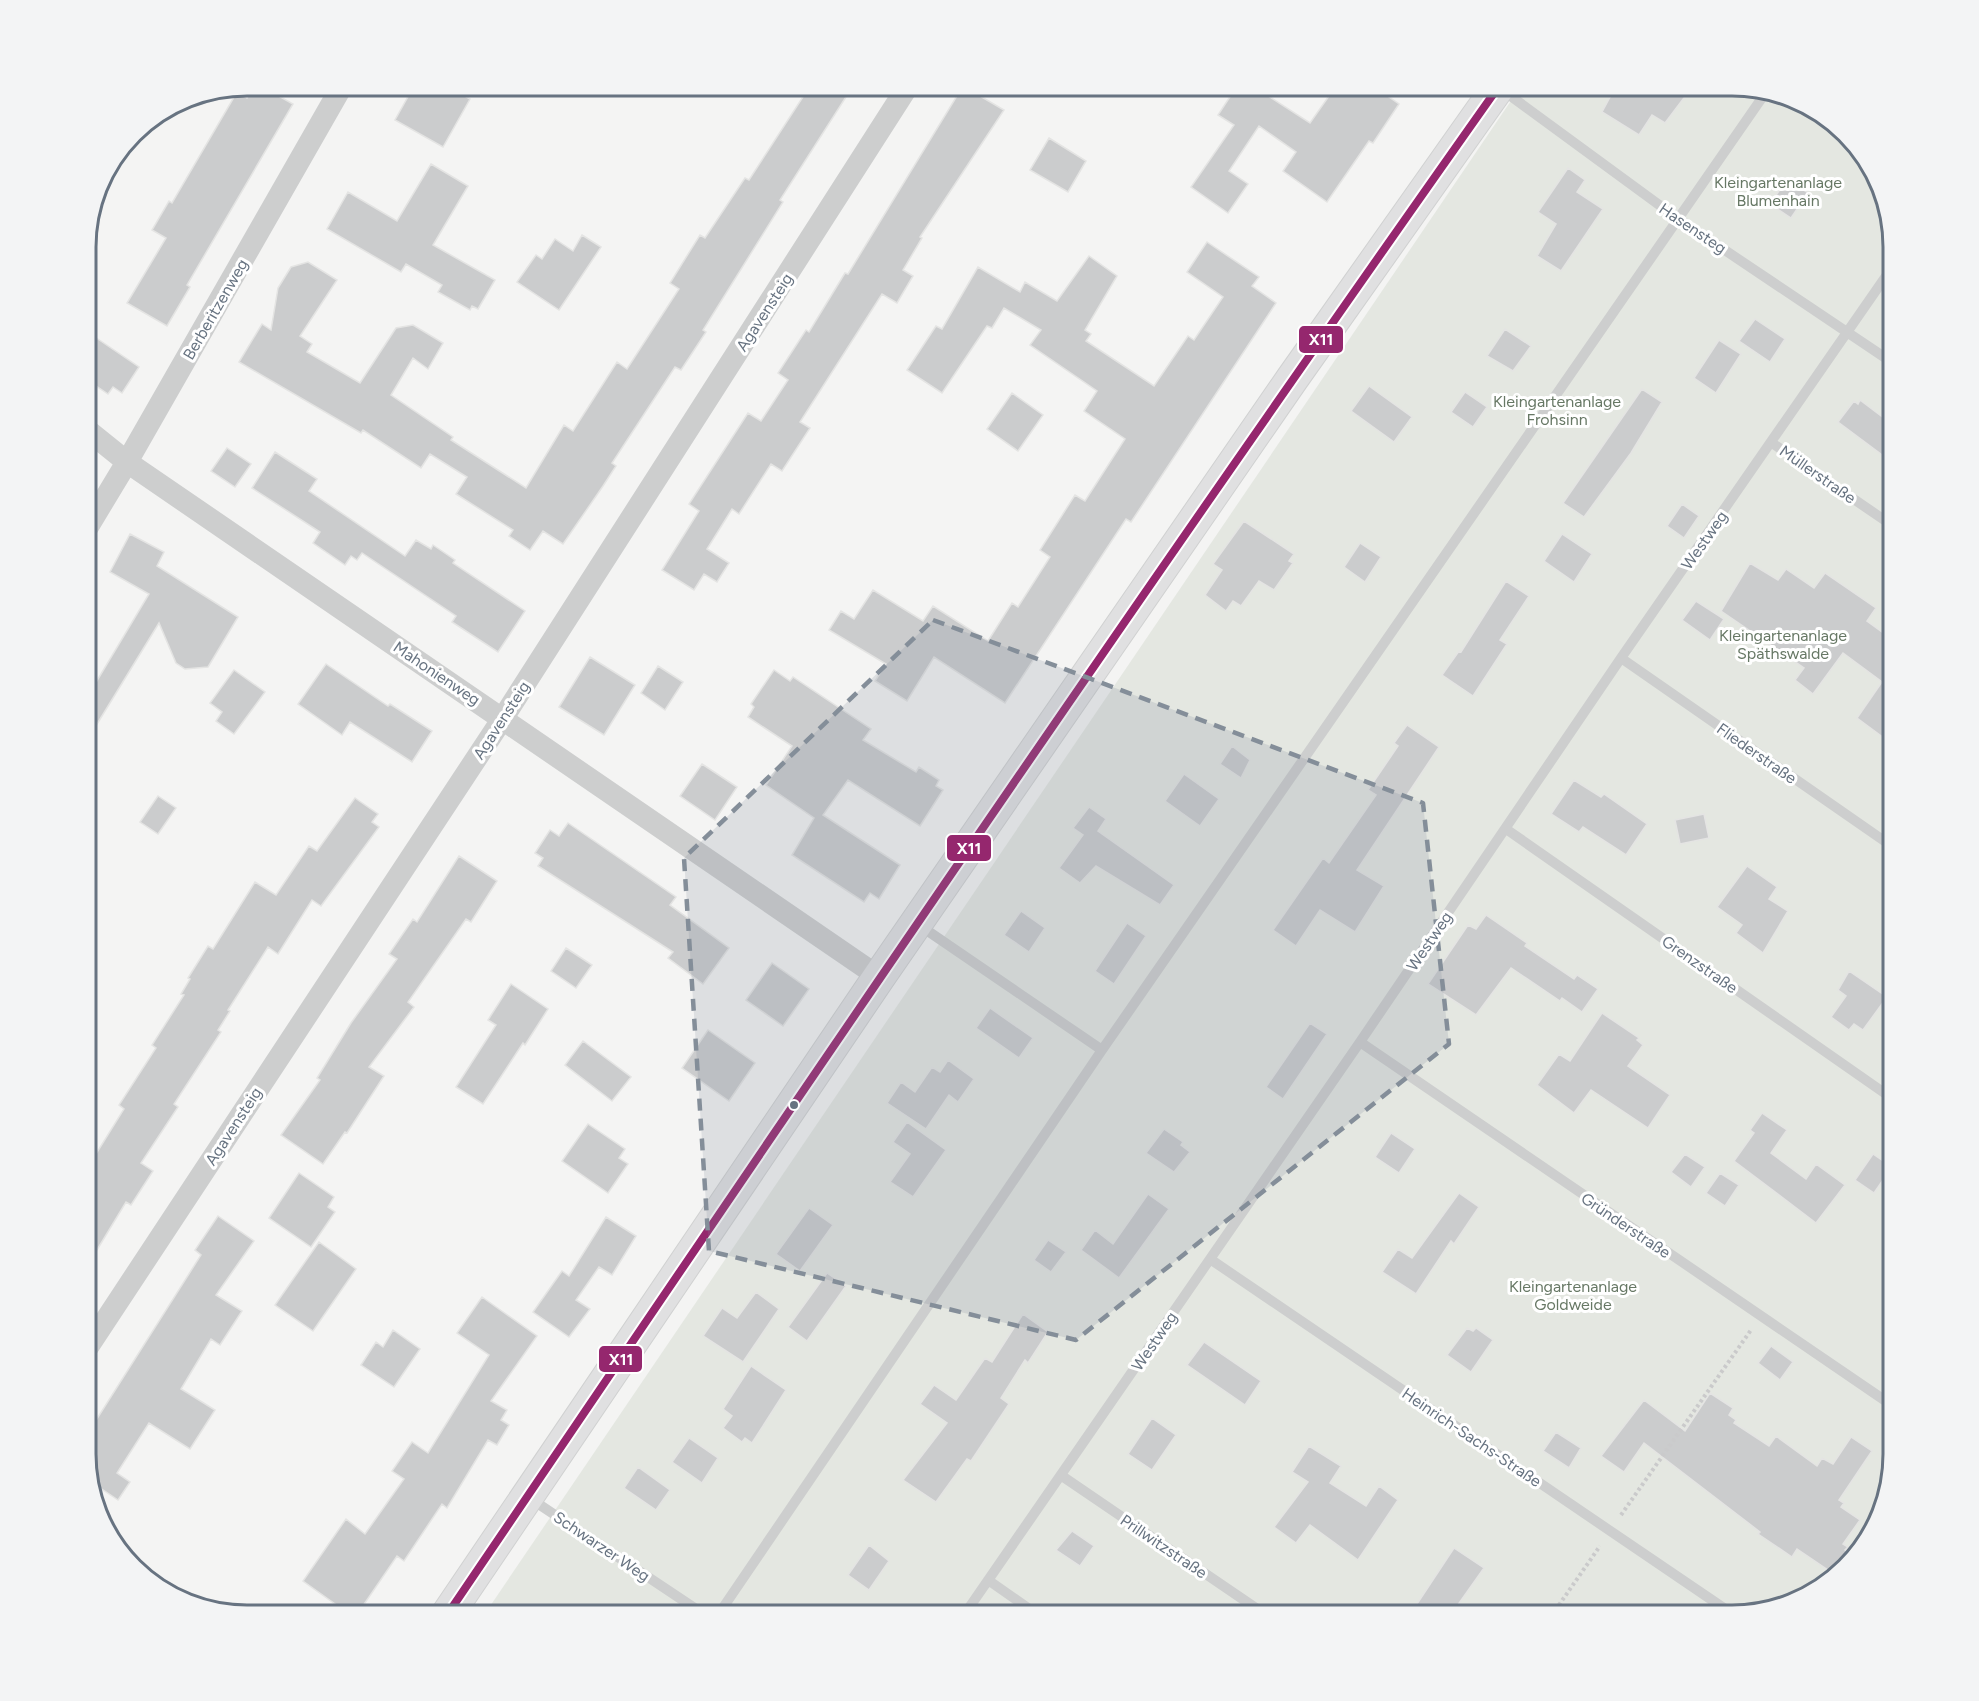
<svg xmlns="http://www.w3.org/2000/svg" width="1979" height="1701" viewBox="0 0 1979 1701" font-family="Figtree,sans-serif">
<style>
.green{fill:#e4e7e1}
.building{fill:#cbcccd;stroke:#e4e4e3;stroke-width:1.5}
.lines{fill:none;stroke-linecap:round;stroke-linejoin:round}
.secondary-casing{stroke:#d0d1d1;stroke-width:34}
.path{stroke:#cacacb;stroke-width:4;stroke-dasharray:3 3;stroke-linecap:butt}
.lane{stroke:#cdcece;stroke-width:10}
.street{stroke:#cdcece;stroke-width:22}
.secondary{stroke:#e0e0e1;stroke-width:32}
.bus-1-casing{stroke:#fff;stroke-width:12}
.bus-1{stroke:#95276e;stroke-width:8}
.marked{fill:#848e99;fill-opacity:0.2;stroke:#848e99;stroke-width:4.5;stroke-dasharray:12 8;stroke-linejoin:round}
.bus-dot{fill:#677381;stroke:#fff;stroke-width:2}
.labels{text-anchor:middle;stroke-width:6;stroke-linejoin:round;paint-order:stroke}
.park-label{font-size:16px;fill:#677865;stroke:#fff}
.street-label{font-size:16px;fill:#677381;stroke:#fff}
.rim{fill:none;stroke:#677381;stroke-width:3}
.line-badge{stroke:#fff;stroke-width:2}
.badge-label{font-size:16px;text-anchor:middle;font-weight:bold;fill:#fff}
</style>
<rect width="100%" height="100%" fill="#f4f4f3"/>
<path class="green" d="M 1521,86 L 1732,86 L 1794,98 L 1839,126 L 1881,185 L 1893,247 L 1893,1454 L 1881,1516 L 1853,1561 L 1794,1603 L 1732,1615 L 484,1615 Z"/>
<path class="building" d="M 254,86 L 261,86 L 293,104 L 187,285 L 190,287 L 167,326 L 127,303 L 166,238 L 152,230 L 169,201 L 172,203 L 237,92 L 247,98 Z
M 414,86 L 468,86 L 463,95 L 470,99 L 443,147 L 395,120 Z
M 810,86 L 853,86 L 780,200 L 783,202 L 703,330 L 706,332 L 681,370 L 675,367 L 612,463 L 616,466 L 603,486 L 563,544 L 543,531 L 530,550 L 509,536 L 513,530 L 456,494 L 467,477 L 430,454 L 421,468 L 363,430 L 361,433 L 239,362 L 262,324 L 271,330 L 278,288 L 291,267 L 308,262 L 337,280 L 300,336 L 312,344 L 307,352 L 360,383 L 396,328 L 413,325 L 443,343 L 428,369 L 413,358 L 391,395 L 453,437 L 451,440 L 526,488 L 564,425 L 573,431 L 617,362 L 627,369 L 679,289 L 670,283 L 700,235 L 705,238 L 745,178 L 749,180 Z
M 963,86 L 1004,110 L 920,237 L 922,238 L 903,270 L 913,276 L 897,303 L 882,294 L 800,422 L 810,428 L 782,471 L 771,464 L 739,514 L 732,509 L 707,549 L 729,563 L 717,582 L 704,574 L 694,590 L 662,570 L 699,511 L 689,504 L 748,413 L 761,421 L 788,380 L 778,373 L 806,330 L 809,332 L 845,273 L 848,274 Z
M 1237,86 L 1253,86 L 1310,123 L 1336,86 L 1373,86 L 1399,104 L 1373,143 L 1369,141 L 1327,202 L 1283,171 L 1296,152 L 1259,126 L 1229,171 L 1248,184 L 1228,213 L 1191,187 L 1234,125 L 1218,115 Z
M 1616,86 L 1693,86 L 1665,123 L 1652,115 L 1639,135 L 1602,112 Z
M 1049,138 L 1086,161 L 1068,192 L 1030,170 Z
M 431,164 L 468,186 L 433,245 L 495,280 L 478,309 L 472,306 L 470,310 L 438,292 L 442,285 L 406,264 L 401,272 L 327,229 L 348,192 L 397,221 Z
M 1568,168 L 1585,180 L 1577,192 L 1603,209 L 1561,271 L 1537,256 L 1556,224 L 1538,212 Z
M 1787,179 L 1808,193 L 1791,218 L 1770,204 Z
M 582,235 L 601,247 L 559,310 L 517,282 L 536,255 L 542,259 L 555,239 L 573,251 Z
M 1207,242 L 1259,277 L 1252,286 L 1276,303 L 1131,522 L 1126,519 L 1005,703 L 934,657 L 907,701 L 875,681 L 886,664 L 829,630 L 841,611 L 854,619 L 873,590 L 923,621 L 933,606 L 988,641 L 1012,603 L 1018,607 L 1050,557 L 1040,550 L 1075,495 L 1085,501 L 1125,439 L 1084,411 L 1097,391 L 1030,345 L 1041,330 L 1004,308 L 992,328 L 987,326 L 942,393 L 907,370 L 936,326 L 942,329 L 978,267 L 1020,292 L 1025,282 L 1057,301 L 1089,256 L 1117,276 L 1085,330 L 1091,334 L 1086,341 L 1154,386 L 1188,336 L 1194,340 L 1223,297 L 1187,272 Z
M 1755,319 L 1785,339 L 1770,362 L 1739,341 Z
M 1505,329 L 1531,346 L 1513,371 L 1487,356 Z
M 86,331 L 139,367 L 122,393 L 113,387 L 108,394 L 86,379 Z
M 1719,340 L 1741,354 L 1716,393 L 1694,378 Z
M 1369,386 L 1412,417 L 1394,442 L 1351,411 Z
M 1642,389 L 1662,402 L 1631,453 L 1584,517 L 1563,503 Z
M 1465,392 L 1487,407 L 1473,427 L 1451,412 Z
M 1012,393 L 1043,415 L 1018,451 L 987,429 Z
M 1860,400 L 1893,425 L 1893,463 L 1838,422 L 1854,401 L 1858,404 Z
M 227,448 L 251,464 L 235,487 L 211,471 Z
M 275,452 L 317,479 L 309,491 L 405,556 L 416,540 L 431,549 L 433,545 L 455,560 L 453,563 L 525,611 L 498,652 L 452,622 L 456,616 L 362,553 L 357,560 L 351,556 L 345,565 L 313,543 L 320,532 L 252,488 Z
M 1682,504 L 1699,516 L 1684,538 L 1667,526 Z
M 1244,521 L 1294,554 L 1289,561 L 1293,563 L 1274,590 L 1259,581 L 1241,606 L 1233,601 L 1226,611 L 1205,595 L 1222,570 L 1213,564 Z
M 130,534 L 164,552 L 157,566 L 238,617 L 208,667 L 185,669 L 176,663 L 159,623 L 86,742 L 86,699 L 149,594 L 110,572 Z
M 1562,534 L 1592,554 L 1574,582 L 1544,561 Z
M 1360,543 L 1381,557 L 1365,582 L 1344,567 Z
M 1750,563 L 1778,580 L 1786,569 L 1814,588 L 1825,573 L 1876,608 L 1867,621 L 1893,640 L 1893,724 L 1884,738 L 1857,718 L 1882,682 L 1843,653 L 1813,694 L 1795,680 L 1804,668 L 1721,611 Z
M 1506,581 L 1529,596 L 1500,640 L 1507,644 L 1473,696 L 1442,675 L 1459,651 L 1461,652 Z
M 1696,601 L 1724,619 L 1710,640 L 1682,620 Z
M 590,657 L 635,685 L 604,735 L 559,707 Z
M 326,664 L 388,706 L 390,704 L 432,731 L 412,762 L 350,722 L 342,735 L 298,704 Z
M 658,666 L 683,682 L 665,710 L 641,693 Z
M 234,670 L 265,692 L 234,734 L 216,721 L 222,712 L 210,703 Z
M 774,670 L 790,681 L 793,677 L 871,729 L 863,740 L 916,772 L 919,767 L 939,780 L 936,786 L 943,790 L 920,826 L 848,780 L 823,815 L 900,865 L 879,899 L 870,893 L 864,902 L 792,855 L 814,818 L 766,785 L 792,746 L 748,717 L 754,707 L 751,704 Z
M 1407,725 L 1439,747 L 1357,870 L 1384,886 L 1355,932 L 1320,910 L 1296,946 L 1273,930 L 1323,858 L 1329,863 L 1376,795 L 1368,790 L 1398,746 L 1394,743 Z
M 1232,746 L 1250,760 L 1241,778 L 1220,764 Z
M 702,764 L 737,787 L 715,820 L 680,796 Z
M 1184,774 L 1219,799 L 1200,826 L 1165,801 Z
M 1574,780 L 1601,797 L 1604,794 L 1647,824 L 1626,855 L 1583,827 L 1579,832 L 1551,814 Z
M 158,796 L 176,808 L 158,834 L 140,822 Z
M 355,798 L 378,814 L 372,822 L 379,827 L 321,906 L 312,900 L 278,954 L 268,947 L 228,1010 L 230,1011 L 218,1030 L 221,1032 L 174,1104 L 178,1107 L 141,1163 L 153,1171 L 131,1205 L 126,1202 L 86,1268 L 86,1147 L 96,1154 L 124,1109 L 119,1105 L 156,1048 L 152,1045 L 184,995 L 181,994 L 190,979 L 188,978 L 208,946 L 213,949 L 255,882 L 276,895 L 309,846 L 317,851 Z
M 1089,807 L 1106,819 L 1098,831 L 1174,885 L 1160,905 L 1096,866 L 1080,883 L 1059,868 L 1083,835 L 1073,828 Z
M 1704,814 L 1709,838 L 1680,844 L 1675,820 Z
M 568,823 L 676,897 L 670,905 L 729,948 L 703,984 L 668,958 L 673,952 L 538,866 L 543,858 L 535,853 L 550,830 L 559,836 Z
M 459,856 L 497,881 L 471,922 L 466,919 L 408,1002 L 414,1007 L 369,1067 L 384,1076 L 347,1133 L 345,1132 L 323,1164 L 281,1135 L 320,1080 L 317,1078 L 351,1023 L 397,959 L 389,954 L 413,919 L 417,922 Z
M 1747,866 L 1777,887 L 1769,899 L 1788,911 L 1763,953 L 1736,933 L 1742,925 L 1717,907 Z
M 1021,911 L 1045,928 L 1029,952 L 1004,935 Z
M 1486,915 L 1527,943 L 1525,946 L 1574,979 L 1577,975 L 1598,989 L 1582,1012 L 1562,998 L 1560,1001 L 1511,968 L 1476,1015 L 1428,984 L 1468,925 L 1476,929 Z
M 1127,923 L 1146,936 L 1114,984 L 1095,971 Z
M 566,948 L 592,965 L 576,988 L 551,971 Z
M 772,963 L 809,989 L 783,1026 L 746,1000 Z
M 1849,971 L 1887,997 L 1863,1030 L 1854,1024 L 1849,1030 L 1831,1017 L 1846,996 L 1838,990 Z
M 511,984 L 548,1009 L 525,1045 L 523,1043 L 483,1104 L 456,1087 L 496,1025 L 488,1020 Z
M 990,1008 L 1033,1038 L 1019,1058 L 976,1028 Z
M 1602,1013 L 1639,1038 L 1637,1040 L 1643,1045 L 1628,1066 L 1670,1095 L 1648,1128 L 1591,1090 L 1574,1113 L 1537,1085 L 1559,1054 L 1570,1061 Z
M 1310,1023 L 1327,1034 L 1283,1099 L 1266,1087 Z
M 708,1030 L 755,1063 L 729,1101 L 682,1068 Z
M 583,1041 L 631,1077 L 612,1101 L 565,1065 Z
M 948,1060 L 974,1079 L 958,1102 L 949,1095 L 926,1129 L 887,1103 L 901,1082 L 915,1092 L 932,1067 L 940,1072 Z
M 1762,1113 L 1787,1130 L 1771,1153 L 1806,1179 L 1816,1164 L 1845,1185 L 1816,1223 L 1734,1161 L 1754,1133 L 1750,1130 Z
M 907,1122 L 946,1150 L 913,1197 L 890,1182 L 910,1154 L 893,1142 Z
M 588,1124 L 625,1149 L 619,1158 L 628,1164 L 608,1193 L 562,1161 Z
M 1164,1129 L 1183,1142 L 1181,1145 L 1190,1152 L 1174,1172 L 1146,1153 Z
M 1391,1133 L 1415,1149 L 1399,1173 L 1375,1157 Z
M 1685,1154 L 1705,1167 L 1691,1187 L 1671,1172 Z
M 1873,1154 L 1892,1167 L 1874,1193 L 1855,1180 Z
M 299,1173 L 334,1197 L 328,1207 L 335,1212 L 311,1247 L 269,1218 Z
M 1720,1173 L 1739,1185 L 1725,1206 L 1706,1193 Z
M 1459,1193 L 1479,1207 L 1454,1244 L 1451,1241 L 1416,1294 L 1382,1272 L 1398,1249 L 1412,1258 Z
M 1148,1194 L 1169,1209 L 1119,1278 L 1081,1250 L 1095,1230 L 1113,1244 Z
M 809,1208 L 833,1225 L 800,1271 L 776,1254 Z
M 218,1216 L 254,1241 L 216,1295 L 242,1311 L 220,1345 L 211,1339 L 181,1389 L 215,1410 L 190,1449 L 149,1423 L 117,1473 L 130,1482 L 118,1500 L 90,1481 L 86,1464 L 86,1436 L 201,1255 L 195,1250 Z
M 606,1217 L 636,1236 L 612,1275 L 599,1267 L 576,1300 L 590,1309 L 569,1337 L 533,1312 L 562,1271 L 569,1276 Z
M 1048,1240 L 1066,1252 L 1051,1272 L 1034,1260 Z
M 319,1242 L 356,1269 L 313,1331 L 275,1305 Z
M 827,1273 L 846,1286 L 807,1341 L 788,1327 Z
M 756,1292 L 779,1309 L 743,1362 L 703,1336 L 722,1308 L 737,1318 Z
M 482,1297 L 537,1336 L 491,1401 L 507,1410 L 501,1420 L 509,1425 L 497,1445 L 488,1440 L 447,1508 L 442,1504 L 404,1561 L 397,1556 L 356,1616 L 352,1616 L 303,1581 L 346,1519 L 365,1534 L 404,1479 L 392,1471 L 412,1442 L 428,1453 L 489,1355 L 457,1333 Z
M 1023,1314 L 1048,1332 L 1028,1363 L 1025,1360 L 1001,1398 L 1009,1404 L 971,1461 L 967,1459 L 936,1502 L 903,1480 L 947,1423 L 920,1404 L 934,1385 L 956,1400 L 985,1358 L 992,1362 Z
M 1467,1328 L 1473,1331 L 1476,1328 L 1493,1340 L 1471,1372 L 1447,1355 Z
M 393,1330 L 420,1349 L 394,1387 L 361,1365 L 376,1342 L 383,1347 Z
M 1204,1342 L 1261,1381 L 1245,1405 L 1187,1365 Z
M 1771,1346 L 1793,1362 L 1780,1380 L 1758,1363 Z
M 751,1366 L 786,1390 L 752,1443 L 745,1438 L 742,1442 L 723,1428 L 732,1416 L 723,1409 Z
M 1710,1393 L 1733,1408 L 1729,1415 L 1736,1420 L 1734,1423 L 1769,1446 L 1776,1436 L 1817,1466 L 1822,1458 L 1833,1464 L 1851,1437 L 1872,1451 L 1839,1500 L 1844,1503 L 1841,1507 L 1860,1520 L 1843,1544 L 1848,1547 L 1845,1550 L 1855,1558 L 1853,1561 L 1834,1574 L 1797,1549 L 1792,1557 L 1758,1534 L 1760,1532 L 1644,1443 L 1624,1472 L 1601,1456 L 1644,1400 L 1685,1431 Z
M 1152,1418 L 1176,1435 L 1152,1470 L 1128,1454 Z
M 1556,1432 L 1581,1448 L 1569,1468 L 1543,1451 Z
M 689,1438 L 718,1458 L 702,1483 L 672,1462 Z
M 1309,1446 L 1341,1466 L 1330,1483 L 1366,1506 L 1379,1486 L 1398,1500 L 1358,1560 L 1310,1525 L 1296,1543 L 1274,1527 L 1308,1482 L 1292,1472 Z
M 638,1467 L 670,1490 L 656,1510 L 624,1488 Z
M 1072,1531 L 1094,1546 L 1080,1566 L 1056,1550 Z
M 869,1545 L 889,1561 L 869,1590 L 848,1575 Z
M 1454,1548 L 1484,1568 L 1450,1616 L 1409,1616 Z"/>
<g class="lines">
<defs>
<path id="secondary" d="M 447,1615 L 879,977 L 1292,379 L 1499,86"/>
</defs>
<use href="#secondary" class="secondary-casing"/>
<path class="path" d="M 1621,1515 L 1751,1330
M 1552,1615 L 1600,1546"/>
<path class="lane" d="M 1501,89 L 1677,218 L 1893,363
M 1772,443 L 1893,526
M 1621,658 L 1893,847
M 1506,829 L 1893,1099
M 919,925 L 1102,1050
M 1360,1042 L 1893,1406
M 1210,1259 L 1734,1615
M 1062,1476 L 1266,1615
M 528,1497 L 705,1615
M 988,1580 L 1038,1615
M 718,1615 L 1102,1050 L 1766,92
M 964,1615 L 1360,1042 L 1621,658 L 1893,266"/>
<path class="street" d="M 86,429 L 127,462 L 879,977
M 86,530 L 127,462 L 342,86
M 86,1350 L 503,718 L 908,86"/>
<use href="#secondary" class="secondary"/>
<defs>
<path id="bus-1" d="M 447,1615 C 794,1103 1142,591 1499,86"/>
</defs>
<use href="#bus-1" class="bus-1-casing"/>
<use href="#bus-1" class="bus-1"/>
</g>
<path class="marked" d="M 933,620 L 1423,803 L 1449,1044 L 1076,1340 L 709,1251 L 684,858 Z"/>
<circle class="bus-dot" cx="794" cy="1105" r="5"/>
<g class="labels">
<g class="park-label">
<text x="1778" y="188">Kleingartenanlage<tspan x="1778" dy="18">Blumenhain</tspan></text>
<text x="1557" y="407">Kleingartenanlage<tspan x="1557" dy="18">Frohsinn</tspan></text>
<text x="1783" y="641">Kleingartenanlage<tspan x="1783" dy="18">Späthswalde</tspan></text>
<text x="1573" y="1292">Kleingartenanlage<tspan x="1573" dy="18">Goldweide</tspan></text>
</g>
<g class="street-label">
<text transform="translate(1693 228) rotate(34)" y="6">Hasensteg</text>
<text transform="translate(215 309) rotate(-60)" y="6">Berberitzenweg</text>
<text transform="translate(764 312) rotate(-57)" y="6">Agavensteig</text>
<text transform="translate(1818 474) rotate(35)" y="6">Müllerstraße</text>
<text transform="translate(1704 540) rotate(-55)" y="6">Westweg</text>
<text transform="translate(437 673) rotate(34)" y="6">Mahonienweg</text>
<text transform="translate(501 720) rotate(-57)" y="6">Agavensteig</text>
<text transform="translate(1757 753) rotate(35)" y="6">Fliederstraße</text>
<text transform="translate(1429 941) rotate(-56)" y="6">Westweg</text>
<text transform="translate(1700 964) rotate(35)" y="6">Grenzstraße</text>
<text transform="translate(233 1126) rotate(-57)" y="6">Agavensteig</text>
<text transform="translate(1626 1225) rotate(34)" y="6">Gründerstraße</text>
<text transform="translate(1154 1341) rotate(-56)" y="6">Westweg</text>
<text transform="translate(1472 1437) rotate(34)" y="6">Heinrich-Sachs-Straße</text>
<text transform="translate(602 1546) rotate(34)" y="6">Schwarzer Weg</text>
<text transform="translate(1164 1546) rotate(34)" y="6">Prillwitzstraße</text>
</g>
</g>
<path d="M0 0H1979V1701H0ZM247 96H1732A151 151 0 0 1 1883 247V1454A151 151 0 0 1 1732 1605H247A151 151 0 0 1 96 1454V247A151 151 0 0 1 247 96Z" fill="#f3f4f5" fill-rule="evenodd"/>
<path class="rim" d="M247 96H1732A151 151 0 0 1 1883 247V1454A151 151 0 0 1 1732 1605H247A151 151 0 0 1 96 1454V247A151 151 0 0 1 247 96Z"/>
<g class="line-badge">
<rect x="1298" y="325" width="46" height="29" rx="6" fill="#95276e"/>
<rect x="946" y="834" width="46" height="28" rx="6" fill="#95276e"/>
<rect x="598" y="1345" width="45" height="28" rx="6" fill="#95276e"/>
</g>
<g class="badge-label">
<text x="1321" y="345">X11</text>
<text x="969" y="854">X11</text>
<text x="621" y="1365">X11</text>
</g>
</svg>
